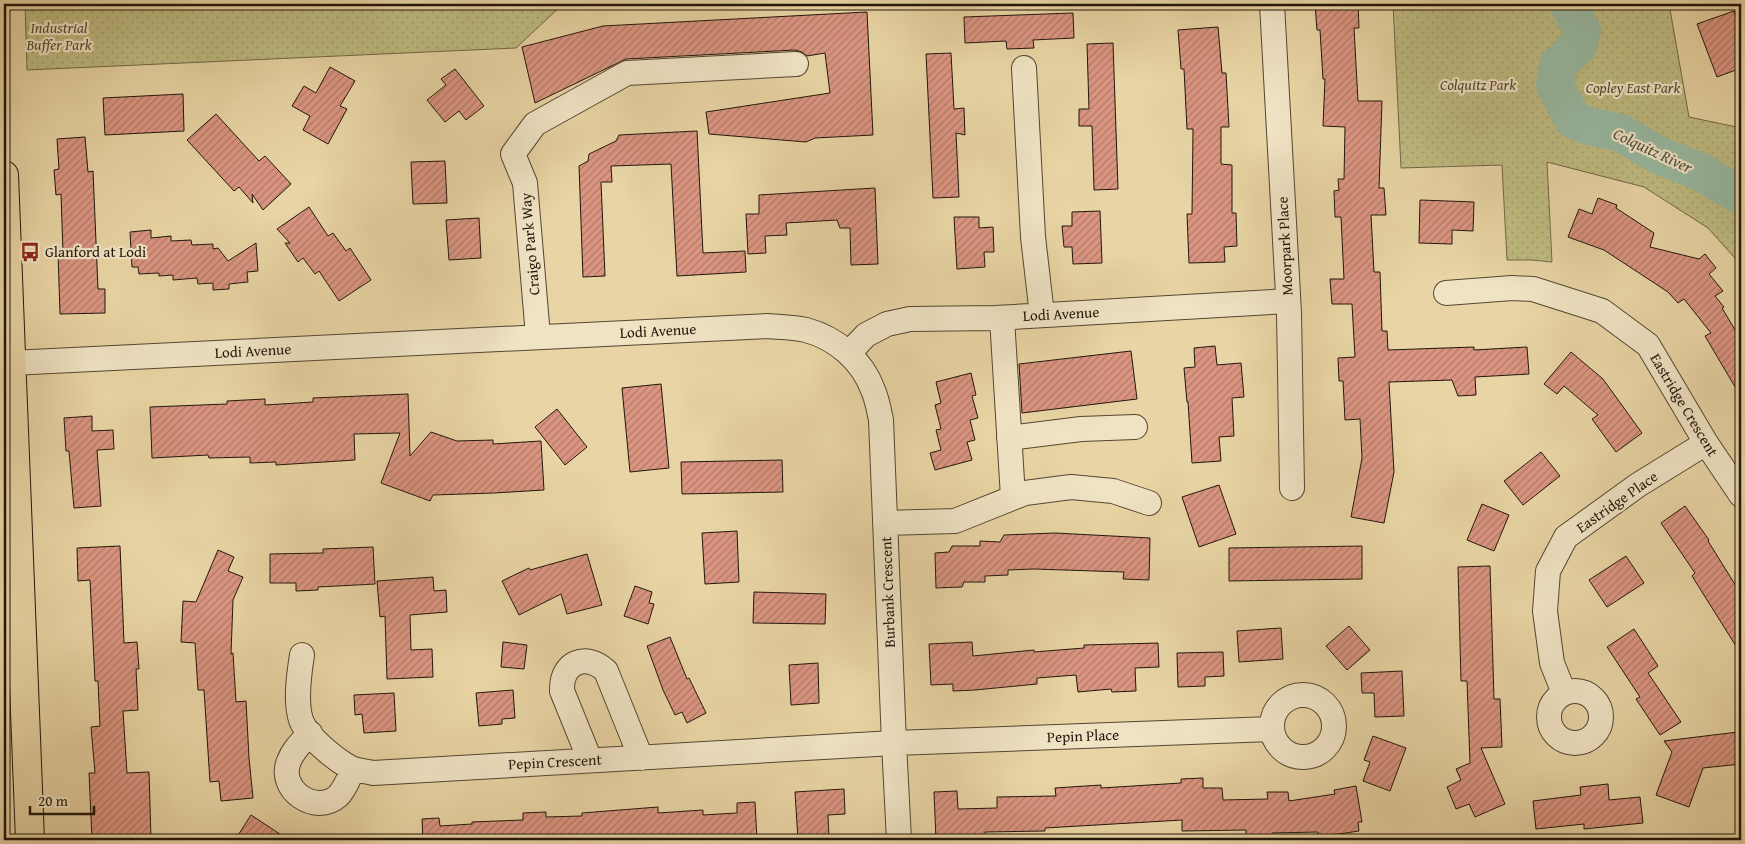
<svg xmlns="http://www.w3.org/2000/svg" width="1745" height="844" viewBox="0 0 1745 844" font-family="'Gentium Book Plus',serif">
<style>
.park{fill:url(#park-dots);stroke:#706846}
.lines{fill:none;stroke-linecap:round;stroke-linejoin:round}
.river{stroke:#98b9a2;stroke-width:38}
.building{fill:url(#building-hatch);stroke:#21160b}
.minor-casing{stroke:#534631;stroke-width:26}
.major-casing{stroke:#21160b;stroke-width:30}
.minor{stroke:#f0e3c4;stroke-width:24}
.major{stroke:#e8d4a4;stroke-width:28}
.labels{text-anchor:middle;stroke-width:4.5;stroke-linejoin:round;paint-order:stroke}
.park-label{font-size:15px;font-style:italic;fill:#50482e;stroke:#f0e3c4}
.street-label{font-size:15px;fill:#21160b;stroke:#f0e3c4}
.poi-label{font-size:15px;fill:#21160b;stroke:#f0e3c4;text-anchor:start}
.water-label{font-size:16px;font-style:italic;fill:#4b4f40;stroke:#f0e3c4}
</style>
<defs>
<pattern id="park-dots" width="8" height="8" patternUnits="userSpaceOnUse" patternTransform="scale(1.25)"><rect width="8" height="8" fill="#bebb81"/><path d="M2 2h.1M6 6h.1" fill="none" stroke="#a3a06e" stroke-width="1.8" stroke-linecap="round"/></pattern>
<pattern id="building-hatch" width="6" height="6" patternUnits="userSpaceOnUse" patternTransform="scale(1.25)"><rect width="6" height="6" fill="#db9581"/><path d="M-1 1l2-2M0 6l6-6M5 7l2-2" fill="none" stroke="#b17968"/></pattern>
</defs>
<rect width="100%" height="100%" fill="#e8d4a4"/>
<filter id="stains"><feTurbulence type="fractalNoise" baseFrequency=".004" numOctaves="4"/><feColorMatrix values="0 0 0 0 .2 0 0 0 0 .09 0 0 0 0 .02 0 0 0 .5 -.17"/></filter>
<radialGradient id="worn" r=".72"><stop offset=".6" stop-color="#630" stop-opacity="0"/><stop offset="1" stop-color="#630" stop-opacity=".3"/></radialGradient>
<path class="park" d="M 25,4 L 563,4 L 516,48 L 27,70 Z
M 1393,4 L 1669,4 L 1689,117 L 1741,128 L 1741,265 L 1708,228 L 1644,187 L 1547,162 L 1552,262 L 1532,260 L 1507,260 L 1502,165 L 1401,168 Z"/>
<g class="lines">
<path class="river" d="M 1569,4 L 1582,31 L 1578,46 L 1558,65 L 1555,85 L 1573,120 L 1589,126 L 1621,133 L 1660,156 L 1701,172 L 1741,196"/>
</g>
<path class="building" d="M 1315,4 L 1358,4 L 1359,28 L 1354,28 L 1358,101 L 1382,101 L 1379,188 L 1384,188 L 1386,215 L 1371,215 L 1374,272 L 1380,272 L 1382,331 L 1387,331 L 1388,350 L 1474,347 L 1474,350 L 1527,347 L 1529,374 L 1475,377 L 1476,395 L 1458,396 L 1452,380 L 1389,382 L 1394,472 L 1384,523 L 1351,517 L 1362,458 L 1360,419 L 1345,420 L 1343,381 L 1339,381 L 1338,358 L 1355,357 L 1352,304 L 1332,304 L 1330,279 L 1344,279 L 1341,217 L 1335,217 L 1334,191 L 1339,190 L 1338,179 L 1344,179 L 1345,127 L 1323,126 L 1325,79 L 1323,79 L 1320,30 L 1317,30 Z
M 1734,11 L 1741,31 L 1741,68 L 1717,77 L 1697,24 Z
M 867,12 L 873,135 L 815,138 L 806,142 L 709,134 L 706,112 L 830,93 L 825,53 L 807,56 L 802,52 L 795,50 L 626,59 L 535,103 L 522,47 L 603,26 Z
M 1073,13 L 1074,38 L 1033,40 L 1034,48 L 1007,49 L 1006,41 L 965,43 L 964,17 Z
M 1218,27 L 1222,73 L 1226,73 L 1229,127 L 1221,127 L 1221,164 L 1232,165 L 1232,213 L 1236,213 L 1237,246 L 1224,247 L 1225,262 L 1189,263 L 1187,214 L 1192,214 L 1193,129 L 1187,129 L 1184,69 L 1181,69 L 1178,30 Z
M 1113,43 L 1118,189 L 1094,190 L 1092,126 L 1079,126 L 1079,109 L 1089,109 L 1087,44 Z
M 951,53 L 954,109 L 964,108 L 965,135 L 956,133 L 959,197 L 933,198 L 926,54 Z
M 330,67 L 355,81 L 340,106 L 347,109 L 328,144 L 303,130 L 310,116 L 292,106 L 304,86 L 316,93 Z
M 455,69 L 484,106 L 466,120 L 459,111 L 445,122 L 427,100 L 446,85 L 441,79 Z
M 183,94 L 184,131 L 105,135 L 103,98 Z
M 216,114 L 259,161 L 265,156 L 291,184 L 263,210 L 252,194 L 253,203 L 239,187 L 234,191 L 187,140 Z
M 697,131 L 703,253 L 745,251 L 746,272 L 677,276 L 671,164 L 611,166 L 612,182 L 601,182 L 605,276 L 583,277 L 579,166 L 588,161 L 589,154 L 616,141 L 619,135 Z
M 85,137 L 88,172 L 93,171 L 98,289 L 105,289 L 105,313 L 60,314 L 58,253 L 63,253 L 61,194 L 56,195 L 54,170 L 59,169 L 57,139 Z
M 445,161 L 447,203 L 413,204 L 411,162 Z
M 875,188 L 878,264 L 851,265 L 850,228 L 840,228 L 837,220 L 786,223 L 787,235 L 765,236 L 766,253 L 748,254 L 746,214 L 759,214 L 759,195 Z
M 1598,198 L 1617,205 L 1616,208 L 1654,233 L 1650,247 L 1699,259 L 1705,254 L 1716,268 L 1709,274 L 1723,291 L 1715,296 L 1724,307 L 1722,308 L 1741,340 L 1741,397 L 1705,336 L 1711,333 L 1684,299 L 1678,303 L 1668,292 L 1604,250 L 1568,237 L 1579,209 L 1592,214 Z
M 1420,200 L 1474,202 L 1473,231 L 1452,230 L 1452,244 L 1419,243 Z
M 309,207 L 328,236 L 333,233 L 346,251 L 350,248 L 371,280 L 339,301 L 319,271 L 315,274 L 303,258 L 298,262 L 285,243 L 290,243 L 277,229 Z
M 1100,211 L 1102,263 L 1073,264 L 1072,247 L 1064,247 L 1062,226 L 1072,226 L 1072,212 Z
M 954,217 L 979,217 L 979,228 L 993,227 L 994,252 L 984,252 L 985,267 L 957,269 Z
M 479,218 L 481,258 L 449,260 L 446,220 Z
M 151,230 L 151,238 L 171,236 L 171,241 L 191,240 L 192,245 L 213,244 L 213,249 L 218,248 L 228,261 L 256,243 L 258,271 L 247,272 L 248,282 L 229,284 L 229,289 L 213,290 L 213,283 L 198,284 L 197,278 L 173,280 L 173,275 L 159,276 L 159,273 L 139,274 L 138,267 L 132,267 L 130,232 Z
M 1215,346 L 1217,365 L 1241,363 L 1244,397 L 1232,398 L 1234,436 L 1219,437 L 1221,461 L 1192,463 L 1188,402 L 1187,402 L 1184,368 L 1195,367 L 1194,348 Z
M 1131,351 L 1137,399 L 1022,413 L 1019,364 Z
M 1571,352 L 1603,379 L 1642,433 L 1616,452 L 1592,419 L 1598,415 L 1564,386 L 1557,394 L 1544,384 Z
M 971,373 L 976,395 L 972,396 L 978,418 L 970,420 L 975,440 L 967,442 L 972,460 L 935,470 L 930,453 L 941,450 L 936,430 L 941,429 L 935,405 L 941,403 L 936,382 Z
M 661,384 L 669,468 L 630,472 L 622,388 Z
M 408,394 L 410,456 L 431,432 L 457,441 L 493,440 L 493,444 L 541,441 L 544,490 L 494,493 L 433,495 L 430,501 L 381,483 L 400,433 L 354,434 L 355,460 L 276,465 L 276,462 L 250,463 L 250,457 L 209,458 L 208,455 L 152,458 L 150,407 L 227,404 L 227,401 L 265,399 L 265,405 L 313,402 L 313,398 Z
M 557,409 L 587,447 L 565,465 L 535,427 Z
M 92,416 L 92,431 L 113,430 L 114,449 L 97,450 L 101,506 L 74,508 L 69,451 L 66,451 L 64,418 Z
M 1541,452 L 1560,476 L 1523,505 L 1504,481 Z
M 782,460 L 783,492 L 682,494 L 681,462 Z
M 1219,485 L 1236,534 L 1199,547 L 1182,497 Z
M 1482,504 L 1509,515 L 1494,551 L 1467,540 Z
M 1685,506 L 1709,540 L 1708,541 L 1741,594 L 1741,654 L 1692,576 L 1695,573 L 1661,523 Z
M 737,531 L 739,582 L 705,584 L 702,533 Z
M 1055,533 L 1150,538 L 1149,580 L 1123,579 L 1124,572 L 1034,569 L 1008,570 L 1008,575 L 985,576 L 985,582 L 964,582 L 962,587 L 936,588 L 935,553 L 949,552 L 952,546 L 980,546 L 980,541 L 1000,542 L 1004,535 Z
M 120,546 L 124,643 L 137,642 L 139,669 L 136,669 L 138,710 L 123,711 L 127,773 L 149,772 L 151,839 L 92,840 L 89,773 L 95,773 L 91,727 L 100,726 L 98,681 L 95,681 L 90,580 L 78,581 L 77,548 Z
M 1362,546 L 1362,579 L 1229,581 L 1229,548 Z
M 373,547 L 375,584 L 318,587 L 318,590 L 296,591 L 296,583 L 270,583 L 270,554 L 323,553 L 323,549 Z
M 218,550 L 234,557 L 228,571 L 243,577 L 233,600 L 231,654 L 233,653 L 236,702 L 246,701 L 249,758 L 253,798 L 221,801 L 219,781 L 210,782 L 204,690 L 198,690 L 195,643 L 181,642 L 183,601 L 196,602 Z
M 587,554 L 602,605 L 567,614 L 561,594 L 519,615 L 502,581 L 529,568 L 530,570 Z
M 1626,556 L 1644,583 L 1607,607 L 1589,580 Z
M 1490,566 L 1494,699 L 1500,699 L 1502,747 L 1481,748 L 1505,804 L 1475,817 L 1469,804 L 1456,809 L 1447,787 L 1461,780 L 1456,769 L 1470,763 L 1467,681 L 1461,681 L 1458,567 Z
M 433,577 L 434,591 L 446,590 L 447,612 L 410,615 L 411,650 L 432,649 L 433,677 L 387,679 L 385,616 L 380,617 L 377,581 Z
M 635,586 L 652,592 L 649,603 L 654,604 L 648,624 L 624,616 Z
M 754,592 L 826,594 L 825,624 L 753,623 Z
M 1349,626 L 1370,650 L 1347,670 L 1326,646 Z
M 1281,628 L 1283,659 L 1239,662 L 1237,631 Z
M 1634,629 L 1658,666 L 1648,673 L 1681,722 L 1660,735 L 1636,699 L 1640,697 L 1607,647 Z
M 670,637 L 687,679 L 689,678 L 706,713 L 687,723 L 682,712 L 675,715 L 663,690 L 647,646 Z
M 503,642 L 527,645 L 524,669 L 501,667 Z
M 972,642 L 973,656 L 1034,650 L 1034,652 L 1084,648 L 1084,645 L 1158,643 L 1159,667 L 1135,668 L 1136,691 L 1112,692 L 1111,689 L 1078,692 L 1076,675 L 1037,678 L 1037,684 L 975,690 L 953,691 L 953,684 L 931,685 L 929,644 Z
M 1223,652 L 1224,676 L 1205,677 L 1205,686 L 1178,687 L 1177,653 Z
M 818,663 L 819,703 L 791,705 L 789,665 Z
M 1402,671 L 1404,716 L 1375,717 L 1374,693 L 1362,693 L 1361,673 Z
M 513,690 L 515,718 L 502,719 L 502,724 L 479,726 L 476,693 Z
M 394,693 L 396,731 L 364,733 L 362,714 L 355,715 L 354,695 Z
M 1738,732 L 1741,764 L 1703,768 L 1689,807 L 1656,795 L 1672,752 L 1664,741 Z
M 1373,736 L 1406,748 L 1390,791 L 1363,781 L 1370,762 L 1364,760 Z
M 1203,778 L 1203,788 L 1222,788 L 1223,800 L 1268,799 L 1267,792 L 1288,792 L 1289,801 L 1335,794 L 1334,790 L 1356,786 L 1362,822 L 1358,822 L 1359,831 L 1319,837 L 1318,832 L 1272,833 L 1273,839 L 1246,840 L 1246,830 L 1182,831 L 1182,820 L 1045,828 L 1045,831 L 985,832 L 985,837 L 961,838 L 961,840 L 936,840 L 934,792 L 957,791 L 958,809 L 997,808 L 997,797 L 1056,796 L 1055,788 L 1101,785 L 1101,788 L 1181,783 L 1181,779 Z
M 1608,784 L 1609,800 L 1640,797 L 1643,823 L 1584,829 L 1584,824 L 1536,829 L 1533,801 L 1581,795 L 1580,787 Z
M 844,789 L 845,814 L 828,815 L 829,838 L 798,840 L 795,792 Z
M 755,802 L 757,840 L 423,840 L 422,819 L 439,818 L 440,826 L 472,824 L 472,822 L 523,820 L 523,813 L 546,812 L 546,817 L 582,816 L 582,813 L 658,807 L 658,813 L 703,810 L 703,815 L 737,813 L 737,803 Z
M 251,815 L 289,840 L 235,840 Z"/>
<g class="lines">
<defs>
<path id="minor" d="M 1272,4 L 1289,313 L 1292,488
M 1024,68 L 1033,237 L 1042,315
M 1446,293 L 1512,288 L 1533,289 L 1602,311 L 1648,345 L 1706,443 L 1741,495
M 1002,318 L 1013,497
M 538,336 L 525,183 L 513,154 L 535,124 L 627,73 L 796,64
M 849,353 L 866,335 L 887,324 L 910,319 L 995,318 L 1288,301
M 11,363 L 767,326 C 779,327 794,327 806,330 C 836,338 862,360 873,390 C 877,399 879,410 881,420 L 894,743 L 899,840
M 1009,438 L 1081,429 L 1135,427
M 885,523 L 955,521 L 1025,493 L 1071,487 L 1113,491 L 1149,503
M 302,655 C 299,674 295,702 301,720 C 307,737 336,760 351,768 C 357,771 366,771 373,773 L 894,743 L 1271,729
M1549 717a26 26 0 1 1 52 0a26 26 0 1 1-52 0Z
M 1564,693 L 1552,663 L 1545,611 L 1548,571 L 1566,537 L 1638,485 L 1706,443
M1272 726a31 31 0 1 1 62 0a31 31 0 1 1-62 0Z
M 310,733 C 302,742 293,750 289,761 C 277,789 315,816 338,796 C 345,789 349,778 353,769
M 590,760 L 562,691 C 561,662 586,652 606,671 L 641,758"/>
<path id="major" d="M 4,175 L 30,840"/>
</defs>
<use href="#minor" class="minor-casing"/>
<use href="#major" class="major-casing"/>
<use href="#minor" class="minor"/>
<use href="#major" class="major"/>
</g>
<defs>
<symbol id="bus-bare" viewBox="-9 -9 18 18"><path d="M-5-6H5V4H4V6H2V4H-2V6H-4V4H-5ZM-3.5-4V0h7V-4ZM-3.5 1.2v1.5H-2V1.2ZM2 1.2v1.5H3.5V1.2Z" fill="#8f2418" stroke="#f0e3c4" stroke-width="2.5" paint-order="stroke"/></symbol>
</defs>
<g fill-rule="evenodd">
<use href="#bus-bare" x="16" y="238" width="28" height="28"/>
</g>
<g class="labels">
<g class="park-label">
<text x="59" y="33">Industrial<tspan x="59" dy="17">Buffer Park</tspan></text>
<text x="1478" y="90">Colquitz Park</text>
<text x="1633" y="93">Copley East Park</text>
</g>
<g class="street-label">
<text transform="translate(530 244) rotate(-95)" y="5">Craigo Park Way</text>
<text transform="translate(1285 246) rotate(-93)" y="5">Moorpark Place</text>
<text transform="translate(1061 314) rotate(-3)" y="5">Lodi Avenue</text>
<text transform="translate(658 331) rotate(-3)" y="5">Lodi Avenue</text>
<text transform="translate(253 351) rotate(-3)" y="5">Lodi Avenue</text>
<text transform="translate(1684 405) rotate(59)" y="5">Eastridge Crescent</text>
<text transform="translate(1617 502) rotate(-35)" y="5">Eastridge Place</text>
<text transform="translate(888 592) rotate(-92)" y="5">Burbank Crescent</text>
<text transform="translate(1083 736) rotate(-2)" y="5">Pepin Place</text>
<text transform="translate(555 762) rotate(-3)" y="5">Pepin Crescent</text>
</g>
<g class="poi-label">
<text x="45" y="257">Glanford at Lodi</text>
</g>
<g class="water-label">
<text transform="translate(1653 150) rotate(25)" y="6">Colquitz River</text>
</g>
</g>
<rect width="1745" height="844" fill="none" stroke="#e8d4a4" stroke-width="20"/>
<rect x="5" y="5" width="1735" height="834" fill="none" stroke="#21160b" stroke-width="2.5"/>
<rect x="10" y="10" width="1725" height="824" fill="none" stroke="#21160b"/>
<path d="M30 806v8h64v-8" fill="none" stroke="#21160b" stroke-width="2.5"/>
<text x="38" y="806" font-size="15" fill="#21160b" stroke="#f0e3c4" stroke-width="4" paint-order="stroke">20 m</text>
<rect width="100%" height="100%" filter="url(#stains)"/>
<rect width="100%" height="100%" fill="url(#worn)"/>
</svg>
